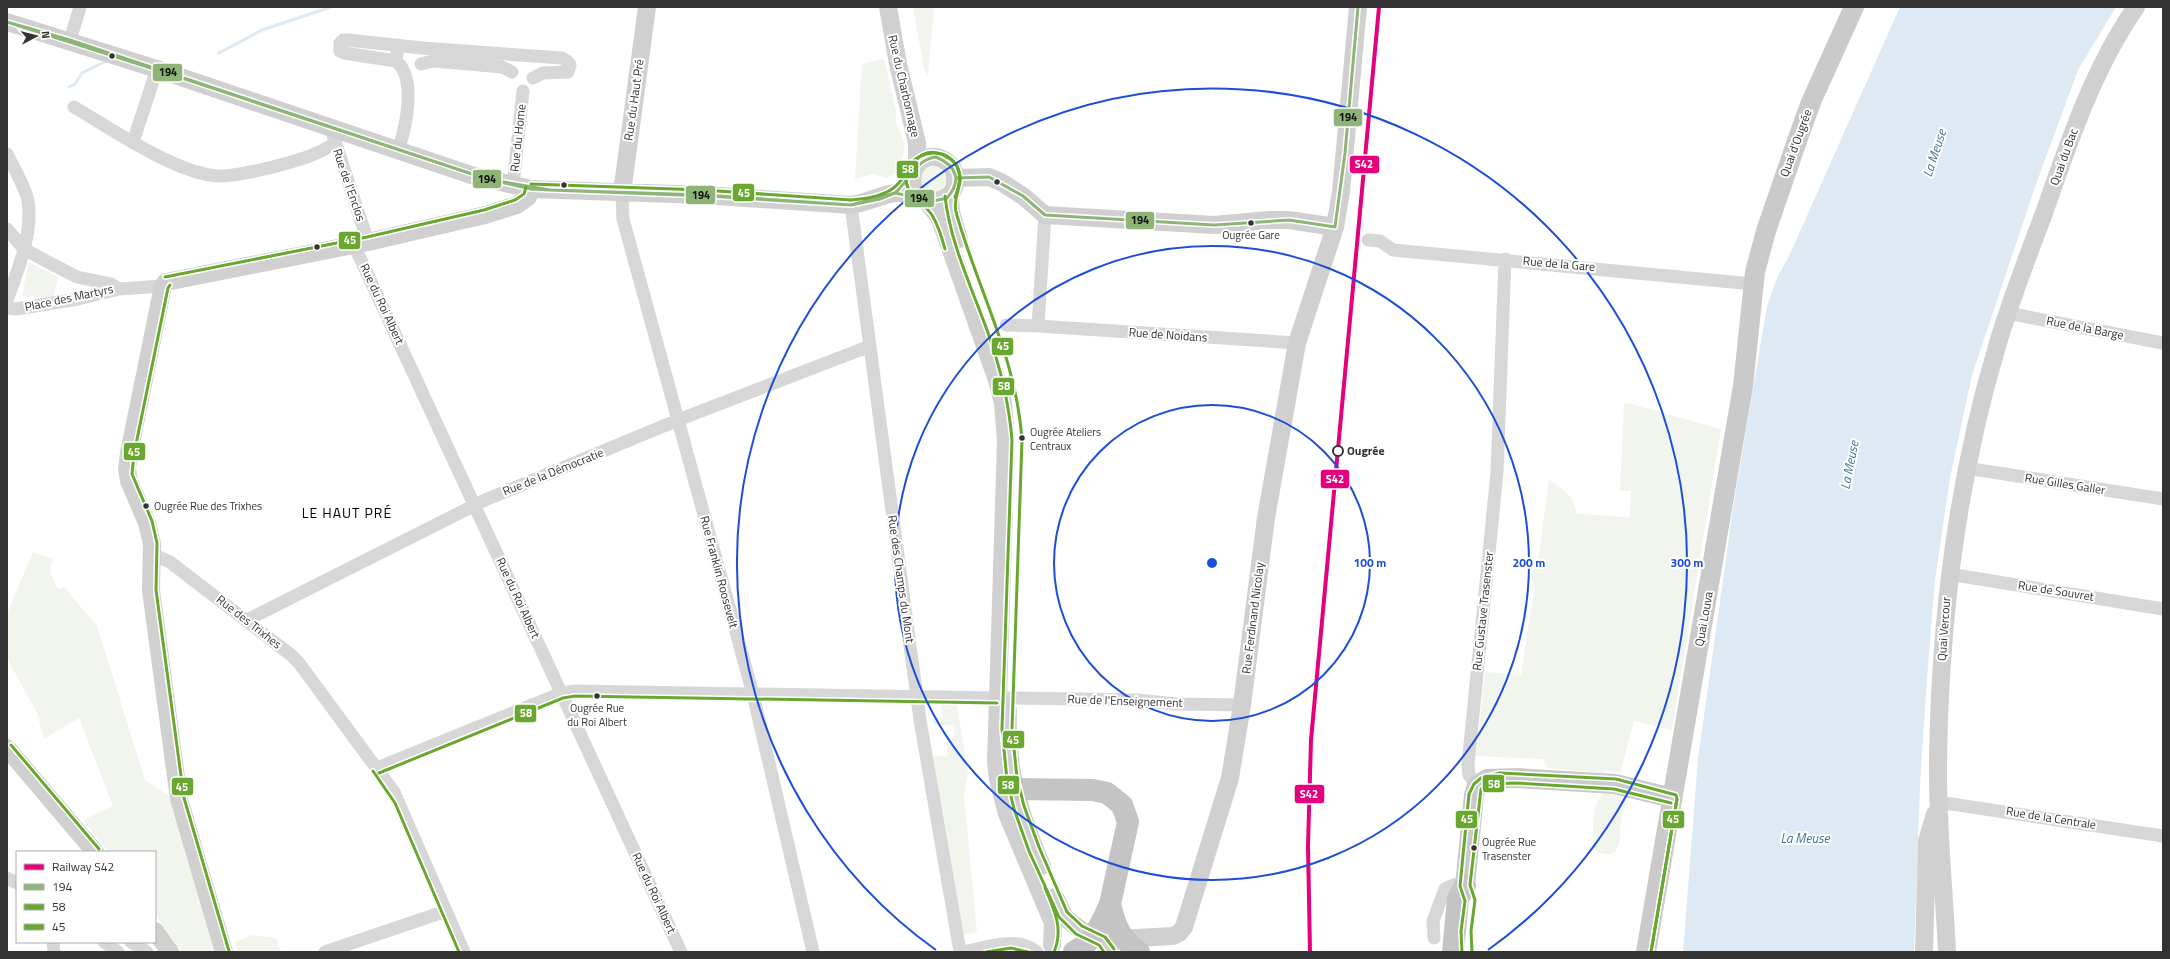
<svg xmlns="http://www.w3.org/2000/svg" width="2170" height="959" viewBox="0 0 2170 959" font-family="'Titillium Web',sans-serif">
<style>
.green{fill:#f1f5ed}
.water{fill:#ddeaf3}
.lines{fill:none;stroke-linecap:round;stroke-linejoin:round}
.stream{stroke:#ddeaf3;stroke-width:3}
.street{stroke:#d7d7d7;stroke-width:13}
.secondary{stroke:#d0d0d0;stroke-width:18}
.primary{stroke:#cacaca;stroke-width:20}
.highway{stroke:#c4c4c4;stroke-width:22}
.highway-bridge{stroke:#c4c4c4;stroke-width:22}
.bus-1-casing{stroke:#fff;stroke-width:6}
.bus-2-casing{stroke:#fff;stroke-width:6}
.bus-3-casing{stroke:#fff;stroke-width:6}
.bus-1{stroke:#8eb478;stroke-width:3}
.bus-2{stroke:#69a82f;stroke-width:3}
.bus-3{stroke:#69a82f;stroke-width:3}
.rail-1-casing{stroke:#fff;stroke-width:7}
.rail-1{stroke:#e5007d;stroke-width:4}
.ring{fill:none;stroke:#1d4ed8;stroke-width:2}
.bus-dot{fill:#333;stroke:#fff;stroke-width:1.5}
.stop-dot{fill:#fff;stroke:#333;stroke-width:2}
.labels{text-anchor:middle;stroke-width:4;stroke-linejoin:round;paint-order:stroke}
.bus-label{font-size:11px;fill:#333;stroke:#fff;text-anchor:start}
.street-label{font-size:12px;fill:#333;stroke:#fff}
.stop-label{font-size:12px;font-weight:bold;fill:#333;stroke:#fff;text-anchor:start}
.water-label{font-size:13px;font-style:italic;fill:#3f7496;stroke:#fff}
.quarter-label{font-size:14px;letter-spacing:1px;fill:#000;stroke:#fff}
.centre{fill:#1d4ed8;stroke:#fff;stroke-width:2}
.ring-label{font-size:12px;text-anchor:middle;font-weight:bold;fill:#1d4ed8;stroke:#fff;stroke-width:4;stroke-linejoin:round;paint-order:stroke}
.line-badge{stroke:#fff;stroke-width:1.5}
.badge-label{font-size:11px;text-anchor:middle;font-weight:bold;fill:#fff}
.pale-badge-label{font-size:11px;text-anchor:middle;font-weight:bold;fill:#111}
</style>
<rect width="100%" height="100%" fill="#fff"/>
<path class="green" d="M 913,7 L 934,7 L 928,76 L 924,69 Z
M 884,59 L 896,111 C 893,135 913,137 900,164 C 896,171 894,175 887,178 L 873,174 L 855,179 L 862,64 Z
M 928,166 L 937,166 L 945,171 L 948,184 L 938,194 L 924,191 L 919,177 Z
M 29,262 L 58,277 L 54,297 L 22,296 Z
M 1624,403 L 1631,404 L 1721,429 L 1672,730 L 1634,721 L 1620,773 L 1605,770 L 1603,773 L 1548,768 L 1543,759 L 1476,756 L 1485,672 L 1521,675 L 1534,590 L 1531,575 L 1538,561 L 1549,480 C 1566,491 1572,494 1577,514 L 1630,517 L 1631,491 L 1620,491 Z
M 33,552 L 53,559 C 47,570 53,579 58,589 L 65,588 L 97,626 L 145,780 L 168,795 L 216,952 L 182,952 L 155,914 L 155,852 L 109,852 L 83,820 L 113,806 L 79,718 L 44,739 L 37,713 L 9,662 L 7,651 L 7,614 Z
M 957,704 L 968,774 L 964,795 L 977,932 L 963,935 L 933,757 L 948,755 L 946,743 L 954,736 L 954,726 L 936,725 L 929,720 L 943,717 L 941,705 Z
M 1606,793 L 1621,796 L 1626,803 C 1624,810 1621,818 1620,825 C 1619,831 1621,838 1619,844 C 1615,858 1603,856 1594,849 C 1593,835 1590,799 1606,793 Z
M 252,935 L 276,938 L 281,952 L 238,952 L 235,942 Z"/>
<path class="water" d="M 1900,7 L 2116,7 L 2078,70 L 2035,187 L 1972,375 L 1950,478 L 1935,580 L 1927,678 L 1920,784 L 1914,952 L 1683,952 L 1698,759 L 1733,508 L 1767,306 L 1778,276 L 1790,254 Z"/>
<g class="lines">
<path class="stream" d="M 219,53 L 262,30 L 331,7
M 69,87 L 75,84 L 82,73 L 106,61"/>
<path class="street" d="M 70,40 L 80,7
M 397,53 L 396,61 C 417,78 406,128 398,150
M 396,61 L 344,53 L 340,51 L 340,43 L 343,40 L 348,40 L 422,48 L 562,58 L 567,61 L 570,65 L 568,72 L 543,73 L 533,78
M 421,64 L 433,61 L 502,67 L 512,72
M 74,107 C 110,128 178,175 219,176 C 236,176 256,171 273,167 C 295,161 316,156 335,143
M 333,135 L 368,242
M 133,142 L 157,69
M 7,154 C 13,167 26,188 28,201 C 33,234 18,270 7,300
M 513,186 L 523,91
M 622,193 L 623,219 L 753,694 L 813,952
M 851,205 L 920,720 L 960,952
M 1045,215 L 1038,326 L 1297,343
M 7,229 L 24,249 L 46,261 L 77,277 L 111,284 L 119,289
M 1368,240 L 1380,241 L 1393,250 L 1753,284
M 354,245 L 681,952
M 7,308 L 16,309 L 78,299 L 119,289 L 163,286
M 2007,313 L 2163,343
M 1006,325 L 1038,326
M 1966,468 L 2163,499
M 152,554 L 170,562 L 291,655 L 299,663 L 394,792 L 464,952
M 1949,574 L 2163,609
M 247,620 L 485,500 L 678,420 L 870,346
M 1008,698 L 1138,700 L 1176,704 L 1242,705
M 377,768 L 547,699 L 562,693 L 575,691 L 997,698
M 1477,786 L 1469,775 L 1468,765 L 1497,472 L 1505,259
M 1938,802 L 2163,836
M 7,878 L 17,883
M 1434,938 L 1433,921 L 1445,889 L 1456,884 L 1465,886
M 53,942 L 54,952
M 104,942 L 118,952
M 131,942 L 147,952
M 325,952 L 446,911
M 963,952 C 985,948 1018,935 1037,952"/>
<path class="secondary" d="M 888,7 L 898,64 L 917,143 L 917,165
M 7,22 L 157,69 L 474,176 L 531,189 L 703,195 L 851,205 C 867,203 882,194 896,193 C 915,192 931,209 948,196 C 954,192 956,184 955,177 C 955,171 951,165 946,161 C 922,145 898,179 922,198
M 956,178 L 989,177 L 1001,182 L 1023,196 L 1045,215 L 1214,225 L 1269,220 L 1289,220 L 1335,227
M 622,193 L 647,7
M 950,195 L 951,212 L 959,239
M 926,200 L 940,219 L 997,380 L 1003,403 L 1006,441 L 996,762 L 998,779 L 1007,814 L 1053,923 L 1052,945
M 1008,711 C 1006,769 1019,813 1042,866
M 7,748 L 95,852
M 1055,897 L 1065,918 L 1085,933
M 155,931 L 170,952
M 1106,946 L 1119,939 L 1173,936 L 1179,933 L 1184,927 L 1230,778 L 1242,705 L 1266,518 L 1297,343 L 1335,227 L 1341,192 L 1358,7
M 224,952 L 179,799 L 151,590 L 152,544 L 147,523 L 129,481 L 127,469 L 129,453 L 163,286 L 166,282 L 368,242 L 485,215 L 517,205 L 528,197 L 531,189
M 1924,952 L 1927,841 L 1935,814
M 1947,952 C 1944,888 1937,824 1938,760 C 1940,619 1957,479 1998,343 C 2011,299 2028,256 2044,213 C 2069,142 2093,69 2136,7"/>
<path class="primary" d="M 1465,886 L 1474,795 L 1477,786 L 1487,779 L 1516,778 L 1615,784 L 1672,798
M 1646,952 L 1743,386 L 1755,272 L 1766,231 L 1798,138 L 1811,102 L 1854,7"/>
<path class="highway" d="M 1014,789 L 1093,790 L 1107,793 L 1122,805 L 1128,822 L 1110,904
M 1453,952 L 1458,899 L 1465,886"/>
<path class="highway-bridge" d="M 1110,904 C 1115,925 1120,939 1139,952
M 1074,952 C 1094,941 1101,924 1110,904"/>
<defs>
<path id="bus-1" d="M 7,22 L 70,40 L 487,179 L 182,78 Z
M 936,157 C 957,166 962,181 947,198 L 933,201 L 895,193 C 909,181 916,159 936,157 Z
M 956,178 L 989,177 L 1023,196 L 1045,215 L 1214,225 L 1289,220 L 1335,227
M 487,179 L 550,190
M 487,179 L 531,189 L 550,190
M 550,190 L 703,195 L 851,205
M 550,190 L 708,196 L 851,205
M 851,205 L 895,193
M 851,205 L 880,199 L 895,193
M 1335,227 L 1345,153 L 1358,7"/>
<path id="bus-2" d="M 945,196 C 950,242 971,286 987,330 C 1000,366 1009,402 1012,440 L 1002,729 L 1007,780 L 1014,809 L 1029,851 L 1059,917 L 1076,934 L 1099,945 L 1104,952
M 945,249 C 942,238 938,225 932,215 C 924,203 908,196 906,181 C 903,159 930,147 947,156 C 963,165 961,183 955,197
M 373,771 L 395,803 L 459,952
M 379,773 L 563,698 L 575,696 L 997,703
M 986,952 L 1011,948 L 1028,952
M 1472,952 L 1471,931 L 1475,900 L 1470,885 L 1481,789 L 1489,784 L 1516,783 L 1614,789 L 1671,803
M 1651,952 L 1677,799"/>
<path id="bus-3" d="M 531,184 L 703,190 L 851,200 C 864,199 881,197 892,189 C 910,178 915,140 945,156 C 952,159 957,164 959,171 C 964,186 952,195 956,212 C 978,291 1016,356 1022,440 L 1012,729 L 1017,778 L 1024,806 L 1039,847 L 1067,912 L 1082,926 L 1105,937 L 1114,949
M 165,277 L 367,237 L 484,210 L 515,200 L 524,194 L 526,187
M 170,285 L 168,288 L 134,454 L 132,474 L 152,521 L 157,543 L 156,590 L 184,798 L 229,951
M 11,745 L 99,849
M 1045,888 C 1054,909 1064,929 1054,952
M 1462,952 L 1461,931 L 1465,901 L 1460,886 L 1469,794 L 1474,784 L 1481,778 L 1500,773 L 1616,779 L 1676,795 L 1677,799 L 1651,952"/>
</defs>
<use href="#bus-1" class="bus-1-casing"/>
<use href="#bus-2" class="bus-2-casing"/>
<use href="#bus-3" class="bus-3-casing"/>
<use href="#bus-1" class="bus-1"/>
<use href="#bus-2" class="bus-2"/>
<use href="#bus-3" class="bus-3"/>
<defs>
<path id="rail-1" d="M 1310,952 L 1308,846 L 1311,740 L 1379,7"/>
</defs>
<use href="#rail-1" class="rail-1-casing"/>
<use href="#rail-1" class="rail-1"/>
</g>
<g class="ring">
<circle cx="1212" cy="563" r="158"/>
<circle cx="1212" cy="563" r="317"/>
<path d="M936 950A475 475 0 1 1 1488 950"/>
</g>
<g class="bus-dot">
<circle cx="112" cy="56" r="3.5"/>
<circle cx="997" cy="182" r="3.5"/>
<circle cx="564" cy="185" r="3.5"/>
<circle cx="1251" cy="223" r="3.5"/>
<circle cx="317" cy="247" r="3.5"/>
<circle cx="1022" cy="438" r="3.5"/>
<circle cx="146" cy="506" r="3.5"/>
<circle cx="597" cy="696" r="3.5"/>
<circle cx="1474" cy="848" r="3.5"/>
</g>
<circle class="stop-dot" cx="1338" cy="451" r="5"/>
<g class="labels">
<g class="bus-label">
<text x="1251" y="239" text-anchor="middle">Ougrée Gare</text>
<text x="1030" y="436">Ougrée Ateliers<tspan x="1030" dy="14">Centraux</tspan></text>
<text x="154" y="510">Ougrée Rue des Trixhes</text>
<text x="597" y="712" text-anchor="middle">Ougrée Rue<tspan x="597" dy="14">du Roi Albert</tspan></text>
<text x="1482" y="846">Ougrée Rue<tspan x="1482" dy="14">Trasenster</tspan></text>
</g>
<g class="street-label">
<text transform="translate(904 86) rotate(77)" y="4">Rue du Charbonnage</text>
<text transform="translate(634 100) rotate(-82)" y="4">Rue du Haut Pré</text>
<text transform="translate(518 138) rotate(-84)" y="4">Rue du Home</text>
<text transform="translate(1796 143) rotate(-70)" y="4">Quai d'Ougrée</text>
<text transform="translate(2064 157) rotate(-70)" y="4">Quai du Bac</text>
<text transform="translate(349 185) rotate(71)" y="4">Rue de l'Enclos</text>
<text transform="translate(1559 264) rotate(5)" y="4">Rue de la Gare</text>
<text transform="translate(69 298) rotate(-12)" y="4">Place des Martyrs</text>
<text transform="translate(382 304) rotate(65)" y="4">Rue du Roi Albert</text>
<text transform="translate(2085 328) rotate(11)" y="4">Rue de la Barge</text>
<text transform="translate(1168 335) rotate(4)" y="4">Rue de Noidans</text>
<text transform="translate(553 472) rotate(-22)" y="4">Rue de la Démocratie</text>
<text transform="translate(2065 484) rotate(9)" y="4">Rue Gilles Galler</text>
<text transform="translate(719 572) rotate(75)" y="4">Rue Franklin Roosevelt</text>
<text transform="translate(901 579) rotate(82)" y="4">Rue des Champs du Mont</text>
<text transform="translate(2056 591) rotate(9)" y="4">Rue de Souvret</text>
<text transform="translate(518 598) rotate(65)" y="4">Rue du Roi Albert</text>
<text transform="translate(1483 611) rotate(-84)" y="4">Rue Gustave Trasenster</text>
<text transform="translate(1253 618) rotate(-83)" y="4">Rue Ferdinand Nicolay</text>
<text transform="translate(1704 619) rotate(-80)" y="4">Quai Louva</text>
<text transform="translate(249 622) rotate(38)" y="4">Rue des Trixhes</text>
<text transform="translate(1944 629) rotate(-86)" y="4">Quai Vercour</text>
<text transform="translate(1125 701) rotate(2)" y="4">Rue de l'Enseignement</text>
<text transform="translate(2051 818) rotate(9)" y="4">Rue de la Centrale</text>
<text transform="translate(654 893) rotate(65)" y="4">Rue du Roi Albert</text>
</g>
<g class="stop-label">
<text x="1347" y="455">Ougrée</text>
</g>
<g class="water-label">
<text transform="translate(1934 153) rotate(-72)" y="5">La Meuse</text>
<text transform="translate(1849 465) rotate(-79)" y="5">La Meuse</text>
<text x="1805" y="843">La Meuse</text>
</g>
<g class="quarter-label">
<text x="347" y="518">LE HAUT PRÉ</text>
</g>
</g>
<circle cx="1212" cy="563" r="6" class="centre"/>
<g class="ring-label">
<text x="1370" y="567">100 m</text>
<text x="1529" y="567">200 m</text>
<text x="1687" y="567">300 m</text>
</g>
<g class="line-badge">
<rect x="152" y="63" width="31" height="19" rx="4" fill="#8eb478"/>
<rect x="1333" y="108" width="30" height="19" rx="4" fill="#8eb478"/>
<rect x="1349" y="155" width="31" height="19" rx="4" fill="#e5007d"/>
<rect x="896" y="160" width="23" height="19" rx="4" fill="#69a82f"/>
<rect x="472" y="169" width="30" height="20" rx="4" fill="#8eb478"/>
<rect x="732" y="183" width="23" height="19" rx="4" fill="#69a82f"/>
<rect x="685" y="185" width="31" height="20" rx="4" fill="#8eb478"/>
<rect x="904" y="189" width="31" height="19" rx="4" fill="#8eb478"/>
<rect x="1125" y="211" width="30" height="19" rx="4" fill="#8eb478"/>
<rect x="338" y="231" width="23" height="19" rx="4" fill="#69a82f"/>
<rect x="991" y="337" width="23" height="19" rx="4" fill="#69a82f"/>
<rect x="992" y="377" width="23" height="19" rx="4" fill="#69a82f"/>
<rect x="123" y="442" width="23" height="19" rx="4" fill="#69a82f"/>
<rect x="1320" y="469" width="30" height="20" rx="4" fill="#e5007d"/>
<rect x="514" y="704" width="23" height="19" rx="4" fill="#69a82f"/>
<rect x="1002" y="730" width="23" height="19" rx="4" fill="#69a82f"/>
<rect x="1482" y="774" width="23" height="19" rx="4" fill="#69a82f"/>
<rect x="997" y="775" width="23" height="20" rx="4" fill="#69a82f"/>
<rect x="171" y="777" width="23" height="19" rx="4" fill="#69a82f"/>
<rect x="1294" y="784" width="31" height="20" rx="4" fill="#e5007d"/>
<rect x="1455" y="810" width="23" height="19" rx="4" fill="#69a82f"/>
<rect x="1662" y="810" width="23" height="19" rx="4" fill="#69a82f"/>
</g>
<g class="badge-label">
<text x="1364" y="168">S42</text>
<text x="908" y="173">58</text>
<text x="744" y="197">45</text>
<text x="350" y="244">45</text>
<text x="1003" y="350">45</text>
<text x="1004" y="390">58</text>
<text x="134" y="456">45</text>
<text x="1335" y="483">S42</text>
<text x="526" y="717">58</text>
<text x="1013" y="744">45</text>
<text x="1494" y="788">58</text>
<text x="1008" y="789">58</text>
<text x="182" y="791">45</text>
<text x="1309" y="798">S42</text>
<text x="1467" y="823">45</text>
<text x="1673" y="823">45</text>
</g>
<g class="pale-badge-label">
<text x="168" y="76">194</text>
<text x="1348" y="121">194</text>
<text x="487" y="183">194</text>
<text x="701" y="199">194</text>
<text x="919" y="202">194</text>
<text x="1140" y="224">194</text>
</g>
<rect width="2170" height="959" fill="none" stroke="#333333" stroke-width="16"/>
<rect x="16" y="851" width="140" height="92" fill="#ffffff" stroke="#adadad"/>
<rect x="24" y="864" width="20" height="6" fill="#e5007d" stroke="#adadad"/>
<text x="52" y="871" font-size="12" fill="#333333">Railway S42</text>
<rect x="24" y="884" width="20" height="6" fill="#8eb478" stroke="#adadad"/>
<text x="52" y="891" font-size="12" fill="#333333">194</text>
<rect x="24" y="904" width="20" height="6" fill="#69a82f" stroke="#adadad"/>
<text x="52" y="911" font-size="12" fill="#333333">58</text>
<rect x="24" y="924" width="20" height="6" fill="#69a82f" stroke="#adadad"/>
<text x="52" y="931" font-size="12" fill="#333333">45</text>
<g transform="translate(36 36) rotate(83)" stroke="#ffffff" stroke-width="3" paint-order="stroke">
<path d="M0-3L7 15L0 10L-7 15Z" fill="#333333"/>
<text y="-6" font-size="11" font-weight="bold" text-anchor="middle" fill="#333333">N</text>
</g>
</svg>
